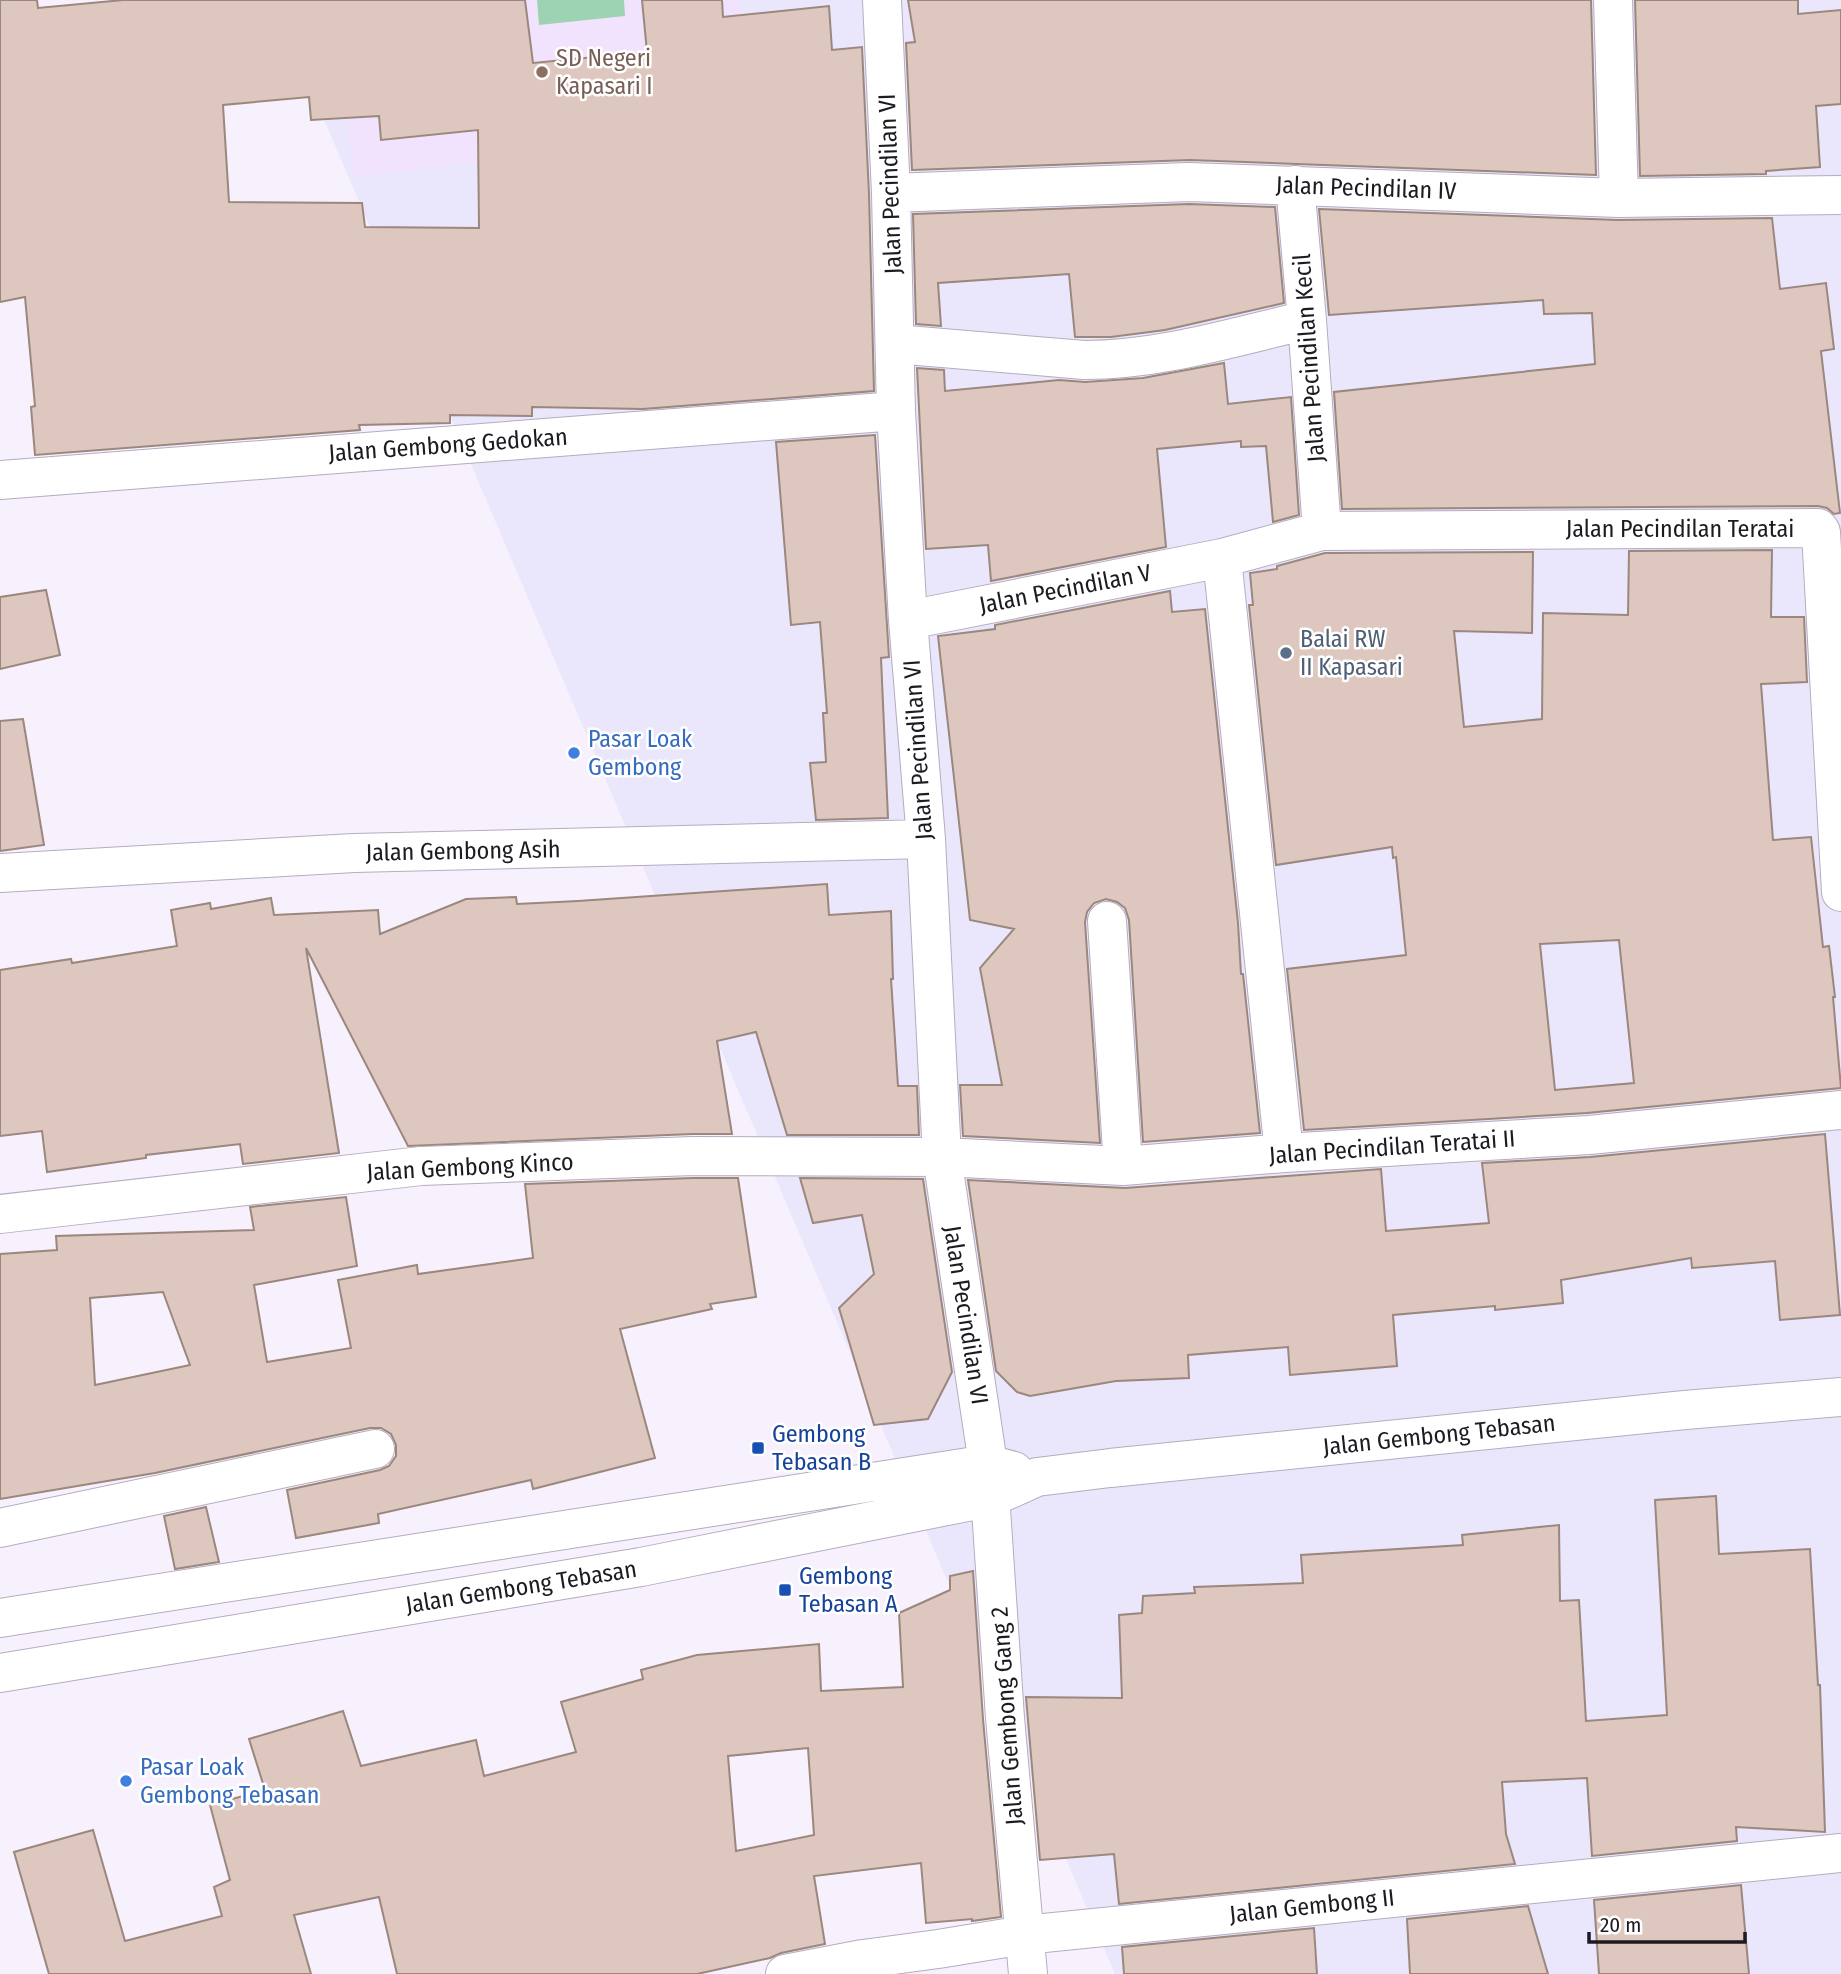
<svg xmlns="http://www.w3.org/2000/svg" width="1841" height="1974" viewBox="0 0 1841 1974" font-family="'Fira Sans Condensed',sans-serif">
<style>
.commercial{fill:#eae7fd}
.built{fill:#f1e3fd}
.green{fill:#9dd2b2}
.building{fill:#ddc7be;stroke:#9b877e;stroke-width:2;fill-rule:evenodd}
.lines{fill:none;stroke-linecap:round;stroke-linejoin:round}
.minor-casing{stroke:#b5acbe;stroke-width:40}
.minor{stroke:#fff;stroke-width:38}
.education-dot{fill:#8d6e63;stroke:#fff;stroke-width:2.5}
.service-dot{fill:#5c6f8a;stroke:#fff;stroke-width:2.5}
.shop-dot{fill:#3f7fe0;stroke:#fff;stroke-width:2.5}
.transit-dot{fill:#1a4fb4;stroke:#fff;stroke-width:2.5}
.labels{text-anchor:middle;stroke-width:5;stroke-linejoin:round;paint-order:stroke}
.education-label{font-size:24px;fill:#785e54;stroke:#fff;text-anchor:start}
.street-label{font-size:24px;fill:#1e1a21;stroke:#fff}
.service-label{font-size:24px;fill:#4e5e75;stroke:#fff;text-anchor:start}
.shop-label{font-size:24px;fill:#366cbe;stroke:#fff;text-anchor:start}
.transit-label{font-size:24px;fill:#164399;stroke:#fff;text-anchor:start}
</style>
<rect width="100%" height="100%" fill="#f7f1fd"/>
<path class="commercial" d="M 273,0 L 1841,0 L 1841,1974 L 1115,1974 Z"/>
<path class="built" d="M 334,0 L 739,0 L 745,158 L 630,144 L 354,177 Z"/>
<path class="green" d="M 537,0 L 624,0 L 625,16 L 539,25 Z"/>
<path class="building" d="M 0,0 L 37,0 L 38,8 L 123,0 L 525,0 L 533,63 L 647,52 L 642,0 L 722,0 L 723,17 L 829,6 L 832,50 L 862,47 L 869,194 L 874,391 L 643,409 L 532,407 L 532,416 L 450,415 L 450,423 L 359,425 L 360,430 L 35,455 L 31,407 L 35,406 L 25,297 L 0,302 ZM 309,97 L 311,120 L 379,116 L 381,140 L 478,130 L 479,228 L 365,227 L 362,203 L 229,202 L 223,105 Z
M 908,0 L 1591,0 L 1596,175 L 1190,160 L 912,170 L 906,43 L 915,42 Z
M 1635,0 L 1798,0 L 1798,14 L 1841,10 L 1841,104 L 1816,106 L 1820,167 L 1766,171 L 1766,174 L 1640,176 Z
M 1189,204 L 1275,207 L 1284,303 L 1165,330 L 1111,337 L 1075,337 L 1069,274 L 938,283 L 941,326 L 916,324 L 913,214 Z
M 1319,209 L 1618,220 L 1772,218 L 1780,289 L 1826,283 L 1834,349 L 1821,351 L 1840,513 L 1834,514 L 1827,508 L 1818,506 L 1342,509 L 1334,392 L 1595,364 L 1592,313 L 1544,314 L 1543,300 L 1329,315 Z
M 1224,363 L 1228,404 L 1291,397 L 1299,515 L 1273,522 L 1266,446 L 1241,447 L 1241,441 L 1157,449 L 1166,547 L 991,581 L 988,545 L 926,549 L 917,368 L 944,370 L 945,391 L 1059,380 L 1085,382 L 1143,378 Z
M 875,435 L 889,657 L 881,658 L 888,818 L 816,820 L 810,763 L 826,762 L 823,713 L 827,713 L 820,622 L 791,625 L 776,442 Z
M 1772,550 L 1771,617 L 1804,617 L 1807,682 L 1761,684 L 1773,840 L 1811,837 L 1823,947 L 1829,946 L 1835,997 L 1833,997 L 1841,1088 L 1587,1113 L 1304,1130 L 1287,969 L 1406,955 L 1396,857 L 1393,858 L 1392,847 L 1276,865 L 1249,605 L 1253,605 L 1250,573 L 1277,569 L 1277,566 L 1325,553 L 1533,552 L 1532,633 L 1454,631 L 1464,727 L 1542,719 L 1543,613 L 1628,615 L 1629,551 ZM 1619,940 L 1634,1083 L 1555,1090 L 1540,944 Z
M 46,590 L 60,655 L 0,669 L 0,597 Z
M 1170,591 L 1172,612 L 1205,609 L 1238,923 L 1241,974 L 1243,974 L 1260,1133 L 1143,1142 L 1129,920 L 1125,908 L 1117,902 L 1106,899 L 1094,903 L 1087,912 L 1085,922 L 1100,1143 L 963,1136 L 960,1085 L 1002,1085 L 980,968 L 1014,929 L 970,920 L 938,636 L 995,629 L 995,625 Z
M 23,719 L 44,845 L 0,851 L 0,721 Z
M 827,884 L 829,915 L 891,911 L 893,979 L 891,979 L 898,1086 L 917,1086 L 919,1135 L 787,1135 L 756,1032 L 717,1041 L 732,1134 L 692,1134 L 408,1146 L 306,948 L 339,1153 L 243,1164 L 240,1144 L 146,1155 L 146,1158 L 47,1172 L 42,1131 L 0,1136 L 0,970 L 71,959 L 72,963 L 177,946 L 171,910 L 210,903 L 211,909 L 271,898 L 274,915 L 378,910 L 380,934 L 466,899 L 516,897 L 517,904 L 578,901 Z
M 1825,1134 L 1840,1315 L 1780,1320 L 1775,1261 L 1692,1268 L 1691,1258 L 1561,1280 L 1563,1303 L 1495,1310 L 1495,1306 L 1393,1315 L 1397,1366 L 1290,1375 L 1288,1347 L 1188,1355 L 1189,1378 L 1116,1381 L 1030,1396 L 1017,1392 L 996,1371 L 968,1180 L 1125,1188 L 1381,1169 L 1386,1231 L 1489,1223 L 1482,1163 L 1590,1157 Z
M 693,1178 L 738,1178 L 756,1297 L 710,1304 L 712,1309 L 620,1329 L 655,1458 L 533,1489 L 531,1480 L 378,1514 L 379,1523 L 296,1538 L 287,1490 L 380,1470 L 389,1466 L 396,1456 L 396,1445 L 391,1434 L 381,1428 L 370,1428 L 155,1473 L 0,1499 L 0,1254 L 57,1250 L 56,1236 L 254,1230 L 250,1207 L 346,1197 L 357,1266 L 254,1285 L 267,1362 L 351,1348 L 338,1280 L 417,1265 L 418,1274 L 533,1258 L 525,1184 ZM 163,1292 L 190,1365 L 95,1385 L 90,1298 Z
M 800,1178 L 923,1179 L 952,1372 L 928,1419 L 874,1425 L 839,1308 L 874,1274 L 862,1215 L 813,1223 Z
M 1716,1496 L 1719,1554 L 1810,1549 L 1818,1685 L 1820,1685 L 1825,1832 L 1736,1827 L 1737,1841 L 1592,1856 L 1587,1778 L 1502,1782 L 1506,1834 L 1515,1864 L 1119,1904 L 1114,1854 L 1040,1860 L 1026,1697 L 1122,1698 L 1119,1615 L 1142,1613 L 1143,1596 L 1195,1593 L 1194,1587 L 1303,1583 L 1301,1555 L 1463,1545 L 1462,1535 L 1559,1525 L 1560,1601 L 1579,1600 L 1586,1721 L 1667,1715 L 1655,1500 Z
M 206,1507 L 219,1562 L 175,1569 L 164,1516 Z
M 973,1571 L 983,1719 L 1001,1917 L 972,1921 L 972,1919 L 926,1923 L 921,1863 L 814,1876 L 825,1944 L 781,1953 L 770,1958 L 697,1974 L 397,1974 L 379,1897 L 294,1915 L 311,1974 L 49,1974 L 14,1852 L 93,1830 L 125,1941 L 222,1916 L 214,1887 L 230,1880 L 210,1805 L 265,1790 L 249,1739 L 343,1711 L 361,1766 L 476,1740 L 484,1776 L 576,1752 L 561,1702 L 643,1679 L 641,1670 L 697,1655 L 819,1644 L 821,1691 L 903,1687 L 899,1613 L 950,1590 L 950,1576 ZM 808,1748 L 814,1835 L 736,1851 L 728,1756 Z
M 1741,1885 L 1749,1974 L 1599,1974 L 1594,1900 Z
M 1528,1906 L 1548,1974 L 1410,1974 L 1407,1919 Z
M 1314,1928 L 1317,1974 L 1124,1974 L 1122,1947 Z"/>
<g class="lines">
<defs>
<path id="minor" d="M 882,0 L 891,193 L 896,411 L 908,620 L 926,839 L 942,1157 L 988,1464 L 1005,1718 L 1028,1974
M 1613,0 L 1619,198
M 1295,185 L 1307,320 L 1322,531
M 891,193 L 1189,182 L 1619,198 L 1841,195
M 895,344 L 1084,360 C 1160,360 1234,337 1307,320
M 0,480 L 896,411
M 1222,558 L 1284,1153
M 908,620 L 1222,558 L 1322,531 L 1818,528 L 1821,532 L 1841,892
M 0,873 L 354,853 L 926,839
M 1107,921 L 1123,1166
M 0,1214 L 421,1166 L 693,1156 L 942,1157 L 1123,1166 L 1284,1153 L 1589,1135 L 1841,1110
M 0,1528 L 375,1449
M 0,1618 L 988,1464 L 1014,1471
M 0,1673 L 641,1567 L 992,1497 L 1037,1477 L 1110,1468 L 1685,1410 L 1841,1397
M 785,1974 L 863,1959 L 938,1949 L 1024,1935 L 1841,1853"/>
</defs>
<use href="#minor" class="minor-casing"/>
<use href="#minor" class="minor"/>
</g>
<circle class="education-dot" cx="542" cy="72" r="7"/>
<circle class="service-dot" cx="1286" cy="653" r="7"/>
<g class="shop-dot">
<circle cx="574" cy="753" r="7"/>
<circle cx="126" cy="1781" r="7"/>
</g>
<g class="transit-dot">
<rect x="751" y="1441" width="14" height="14" rx="3.5"/>
<rect x="778" y="1583" width="14" height="14" rx="3.5"/>
</g>
<g class="labels">
<g class="education-label">
<text x="556" y="66">SD Negeri<tspan x="556" dy="28">Kapasari I</tspan></text>
</g>
<g class="street-label">
<text transform="translate(890 184) rotate(-92)" y="8">Jalan Pecindilan VI</text>
<text transform="translate(1366 188) rotate(2)" y="8">Jalan Pecindilan IV</text>
<text transform="translate(1309 358) rotate(-94)" y="8">Jalan Pecindilan Kecil</text>
<text transform="translate(448 445) rotate(-4)" y="8">Jalan Gembong Gedokan</text>
<text x="1680" y="537">Jalan Pecindilan Teratai</text>
<text transform="translate(1065 589) rotate(-11)" y="8">Jalan Pecindilan V</text>
<text transform="translate(918 750) rotate(-94)" y="8">Jalan Pecindilan VI</text>
<text transform="translate(463 851) rotate(-1)" y="8">Jalan Gembong Asih</text>
<text transform="translate(1392 1147) rotate(-4)" y="8">Jalan Pecindilan Teratai II</text>
<text transform="translate(470 1167) rotate(-3)" y="8">Jalan Gembong Kinco</text>
<text transform="translate(966 1315) rotate(81)" y="8">Jalan Pecindilan VI</text>
<text transform="translate(1439 1435) rotate(-6)" y="8">Jalan Gembong Tebasan</text>
<text transform="translate(521 1587) rotate(-9)" y="8">Jalan Gembong Tebasan</text>
<text transform="translate(1007 1716) rotate(-94)" y="8">Jalan Gembong Gang 2</text>
<text transform="translate(1312 1906) rotate(-6)" y="8">Jalan Gembong II</text>
</g>
<g class="service-label">
<text x="1300" y="647">Balai RW<tspan x="1300" dy="28">II Kapasari</tspan></text>
</g>
<g class="shop-label">
<text x="588" y="747">Pasar Loak<tspan x="588" dy="28">Gembong</tspan></text>
<text x="140" y="1775">Pasar Loak<tspan x="140" dy="28">Gembong Tebasan</tspan></text>
</g>
<g class="transit-label">
<text x="772" y="1442">Gembong<tspan x="772" dy="28">Tebasan B</tspan></text>
<text x="799" y="1584">Gembong<tspan x="799" dy="28">Tebasan A</tspan></text>
</g>
</g>
<path d="M1589 1932v10h156v-10" fill="none" stroke="#1e1a21" stroke-width="3.5"/>
<text x="1600" y="1932" font-size="21" fill="#1e1a21" stroke="#ffffff" stroke-width="5" paint-order="stroke">20 m</text>
</svg>
